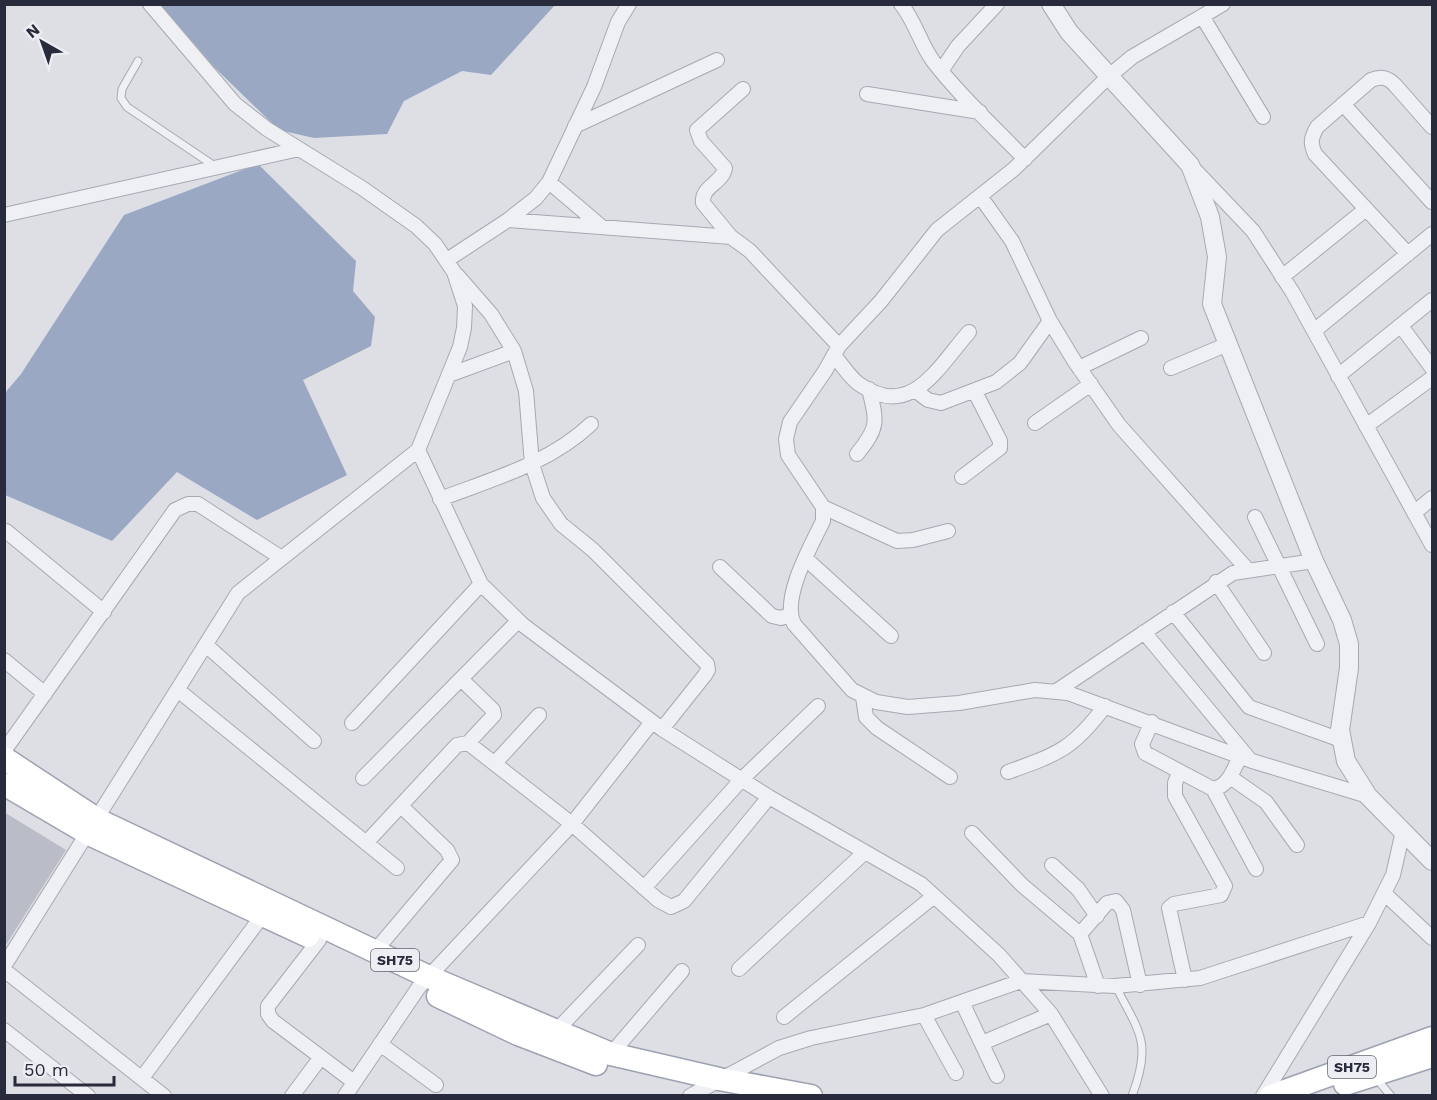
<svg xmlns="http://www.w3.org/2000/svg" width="1437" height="1100" viewBox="0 0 1437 1100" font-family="'Work Sans',sans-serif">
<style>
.water{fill:#9aa8c3}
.building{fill:#babdc8}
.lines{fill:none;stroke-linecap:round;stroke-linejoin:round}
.service-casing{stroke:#a6a9b2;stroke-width:9}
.minor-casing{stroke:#a6a9b2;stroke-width:16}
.tertiary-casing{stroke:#a6a9b2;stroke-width:20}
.primary-casing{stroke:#9da2b0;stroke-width:25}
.service{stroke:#eff0f4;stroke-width:7}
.minor{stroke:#eff0f4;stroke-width:14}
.tertiary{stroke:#eff0f4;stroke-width:18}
.primary{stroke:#fff;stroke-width:22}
.labels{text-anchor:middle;stroke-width:5;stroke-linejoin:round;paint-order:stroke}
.shield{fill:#eceef3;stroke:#626672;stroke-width:1.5}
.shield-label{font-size:14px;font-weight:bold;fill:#272b3b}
</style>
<rect width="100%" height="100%" fill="#dddfe5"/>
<path class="water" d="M 161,5 L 555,5 L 491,75 L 462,71 L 404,101 L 387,134 L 314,138 L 279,130 L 214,67 Z
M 258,164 L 356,261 L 353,291 L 375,317 L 371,346 L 303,380 L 347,475 L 257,520 L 177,472 L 112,541 L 5,495 L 5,393 L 21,374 L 124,215 Z"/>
<path class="building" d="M 4,812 L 66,850 L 4,948 Z"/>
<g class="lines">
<defs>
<path id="service" d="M 138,61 L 122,89 L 121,98 L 127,107 L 216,167
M 1116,987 C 1140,1033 1152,1043 1132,1096
M 1375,1077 L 1391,1096"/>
<path id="minor" d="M 901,4 C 915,21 920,43 933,61 C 960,96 994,127 1025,159
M 1223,4 L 1132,57 L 1108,77 L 1014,169 L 937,230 L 881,301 L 839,346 L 825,371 L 790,422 L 786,439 L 788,455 L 823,507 L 823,521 C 811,546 781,598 794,624 L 852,690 L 876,702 L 908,707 L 959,703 L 1035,690 L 1068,693 L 1252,761 L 1368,796
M 1202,16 L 1263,117
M 941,71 L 958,46 L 997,4
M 867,94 L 980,112
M 1343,104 L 1432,202
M 575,126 L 717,60
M 1194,169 L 1253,231 L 1293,293 L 1432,545
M 549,182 L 602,227
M 980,196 L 1012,241 L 1050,321 L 1075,362 L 1119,425 L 1247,569
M 4,215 L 299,149
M 508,220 L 731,237 L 750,251 L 839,346
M 731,237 L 703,203 C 701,186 723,183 725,168 L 701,141 L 697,130 L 743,89
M 1408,254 L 1315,154 C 1310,143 1311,138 1317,127 L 1371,80 C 1381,76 1387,77 1395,85 L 1432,127
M 447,260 L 508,220 L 536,198 L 549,182 L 594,87 L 618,22 L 629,4
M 457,275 L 491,314 L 514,351 L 526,391 L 532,464 L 543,498 L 561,524 L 593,550 L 707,664 L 708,670 L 705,675 L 662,729
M 1282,277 L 1366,209
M 1401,326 L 1432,368
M 1314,331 L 1432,234
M 834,356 C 842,364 849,377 859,384 C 911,421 938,367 969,332
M 1079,368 L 1141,338
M 1171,368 L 1228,344
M 449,375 L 514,351
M 1338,376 L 1432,300
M 916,391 L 928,400 L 941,403 L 996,382 L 1020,363 L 1050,321
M 1035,423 L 1091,384
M 1366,426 L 1432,378
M 418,450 L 481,584 L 523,625 L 662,729 L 769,797 L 921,884 L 999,955 L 1051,1014 L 1102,1096
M 857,454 C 879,427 877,422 869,389
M 962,477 L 1000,448 L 1000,441 L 975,392
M 440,499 C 493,479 550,463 591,424
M 823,507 L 897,541 L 913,540 L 948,531
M 1414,513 L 1432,498
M 1255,517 L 1317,644
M 6,531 L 104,612
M 805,558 L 891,636
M 720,567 L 772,616 L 781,618 L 789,615
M 1216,582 L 1264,653
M 1173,612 L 1249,707 L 1341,740
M 1144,632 L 1250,760
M 207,646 L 314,741
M 4,660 L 45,694
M 461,679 L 493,710 L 494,715 L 468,743
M 179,691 L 397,868
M 1055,692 L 1233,573 L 1314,561
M 863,697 L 866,717 L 877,728 L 950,777
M 1152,722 L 1142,744 L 1145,753 L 1213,789 C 1229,786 1233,770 1240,757
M 352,723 L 481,584
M 4,751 L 175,510 L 188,504 L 198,504 L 280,557
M 495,763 L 539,715
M 1008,772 C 1058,754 1073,749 1105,706
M 1179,772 L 1175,783 L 1175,796 L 1225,886 L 1221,895 L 1174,904 L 1169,908 L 1185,980
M 1230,777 L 1266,802 L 1297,845
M 363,778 L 518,621
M 1213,789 L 1256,869
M 972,833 L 1022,885 L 1080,934 L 1098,986
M 366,843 L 457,745 L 468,743 L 572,824 L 658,900 L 671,907 L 684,901 L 769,797
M 1052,865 L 1078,889 L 1097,916
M 644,888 L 742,779 L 818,706
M 1384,893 L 1432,938
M 1080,934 L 1107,903 L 1116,901 L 1123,910 L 1140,985
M 319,940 L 268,1006 L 268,1014 L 273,1021 L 354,1082
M 375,951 L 452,860 L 447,850 L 401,806
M 4,966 L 238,593 L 418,450 L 460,347 L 464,328 L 465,306 L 454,272 L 435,244 L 416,226 L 362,188 L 267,129 L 235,104 L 150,4
M 739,969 L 864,853
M 4,970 L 164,1096
M 962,1002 L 997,1076
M 924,1015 L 956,1073
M 784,1017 L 933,897
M 4,1030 L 88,1096
M 556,1031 L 638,945
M 982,1043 L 1051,1014
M 380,1044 L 436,1085
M 611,1054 L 682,971
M 142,1078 L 262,916
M 292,1096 L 321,1057
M 345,1096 L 419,987 L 572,824 L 652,722
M 690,1096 L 779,1048 L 811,1038 L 924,1015 L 1021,981 L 1115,986 L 1200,978 L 1369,923
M 1263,1096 L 1369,923 L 1393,875 L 1403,831"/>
<path id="tertiary" d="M 1051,4 L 1069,32 L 1190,165 L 1210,217 L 1217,257 L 1212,304 L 1314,561 L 1342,620 L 1349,644 L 1349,668 L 1340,730 L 1346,761 L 1368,796 L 1432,861"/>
<path id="primary" d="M 4,758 L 98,820 L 429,977 L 611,1054 L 719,1079 L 811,1096
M 4,784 L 89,834 L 308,936
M 438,996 L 518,1034 L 596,1064
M 1345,1084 L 1432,1056
M 1271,1096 L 1432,1038"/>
</defs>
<use href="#service" class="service-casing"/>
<use href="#minor" class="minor-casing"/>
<use href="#tertiary" class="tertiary-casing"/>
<use href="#primary" class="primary-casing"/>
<use href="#service" class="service"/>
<use href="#minor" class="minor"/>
<use href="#tertiary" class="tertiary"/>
<use href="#primary" class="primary"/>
</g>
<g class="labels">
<g class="shield">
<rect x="371" y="949" width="48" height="22" rx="4.5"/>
<rect x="1328" y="1056" width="48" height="22" rx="4.5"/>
</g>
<g class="shield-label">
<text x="395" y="965">SH75</text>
<text x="1352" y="1072">SH75</text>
</g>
</g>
<rect width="1437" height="1100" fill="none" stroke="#272b3b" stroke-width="12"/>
<g transform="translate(42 42) rotate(320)" stroke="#eceef3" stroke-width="4.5" paint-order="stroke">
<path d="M0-4.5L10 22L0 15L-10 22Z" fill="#272b3b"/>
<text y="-9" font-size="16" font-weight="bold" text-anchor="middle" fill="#272b3b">N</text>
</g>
<path d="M15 1076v9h99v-9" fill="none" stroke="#272b3b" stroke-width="3"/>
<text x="24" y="1076" font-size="18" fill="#272b3b" stroke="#eceef3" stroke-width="4.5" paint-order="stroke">50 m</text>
</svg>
